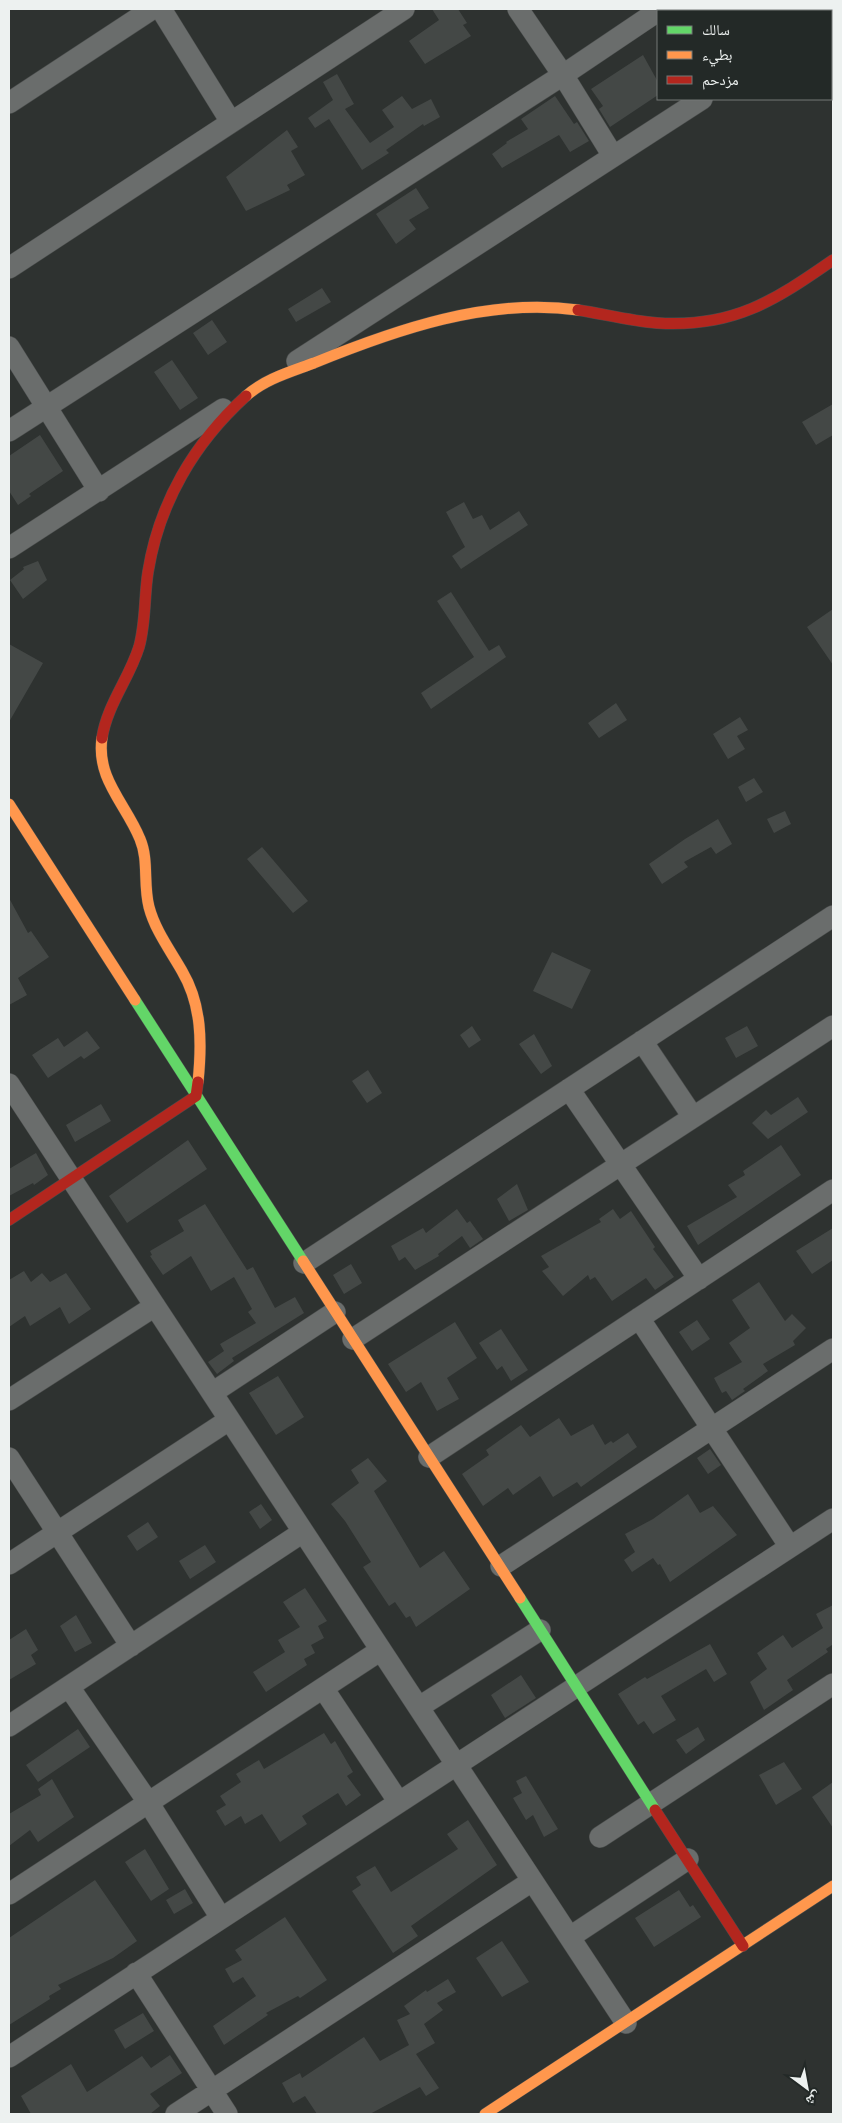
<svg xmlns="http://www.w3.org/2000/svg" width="842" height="2123" viewBox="0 0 842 2123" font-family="Montserrat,'Noto Naskh Arabic',sans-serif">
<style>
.building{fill:#444846}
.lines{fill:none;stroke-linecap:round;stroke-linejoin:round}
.street-casing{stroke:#4a4d4c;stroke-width:22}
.fast-casing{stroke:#4a4d4c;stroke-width:12}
.slow-casing{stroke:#4a4d4c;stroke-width:12}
.jam-casing{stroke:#4a4d4c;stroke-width:12}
.street{stroke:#6a6d6c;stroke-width:21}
.fast{stroke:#63d668;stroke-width:11}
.slow{stroke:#ff974d;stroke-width:11}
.jam{stroke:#b3261e;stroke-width:11}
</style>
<rect width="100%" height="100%" fill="#2e3230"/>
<path class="building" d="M 432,9 L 458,9 L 467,23 L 463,25 L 471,36 L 425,64 L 409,41 L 439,20 Z
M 643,55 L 658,82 L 658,95 L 610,127 L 599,109 L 603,106 L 591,89 Z
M 337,74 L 354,104 L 345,109 L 370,143 L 394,127 L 382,110 L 402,96 L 412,109 L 431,99 L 440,117 L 424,126 L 423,124 L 386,150 L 389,153 L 362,170 L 329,119 L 315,128 L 308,118 L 333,100 L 323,82 Z
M 555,96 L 574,124 L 577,122 L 589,141 L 570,152 L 559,135 L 502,168 L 492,154 L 507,143 L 506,142 L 528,129 L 521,119 Z
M 287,130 L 298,147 L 291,151 L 305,175 L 287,185 L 290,190 L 246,211 L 226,177 Z
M 416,188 L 429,208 L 409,220 L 416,229 L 396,244 L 376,214 Z
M 322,288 L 331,302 L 296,322 L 288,309 Z
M 212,320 L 227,342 L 208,355 L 193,333 Z
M 172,360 L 198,398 L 180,410 L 154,372 Z
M 833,404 L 833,435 L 816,445 L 802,422 Z
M 40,435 L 63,471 L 29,494 L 31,496 L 18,505 L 9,491 L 9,456 Z
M 464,502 L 473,519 L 482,515 L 490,530 L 519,511 L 528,525 L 461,569 L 452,556 L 465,547 L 446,512 Z
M 38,561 L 47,580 L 23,599 L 10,580 L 24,569 L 23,567 Z
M 451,592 L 489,651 L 499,645 L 506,657 L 431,709 L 421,693 L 474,657 L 437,601 Z
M 833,609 L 833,665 L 807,627 Z
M 9,644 L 43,663 L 9,722 Z
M 616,703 L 627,720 L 599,738 L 588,723 Z
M 740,717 L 748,730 L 737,736 L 745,749 L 728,759 L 713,734 Z
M 754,778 L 763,792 L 746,802 L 738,787 Z
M 785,811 L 791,824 L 774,833 L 767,819 Z
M 718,819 L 732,844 L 716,854 L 711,847 L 684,862 L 688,867 L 662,884 L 649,864 L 685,839 Z
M 262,847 L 308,901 L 293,913 L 247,859 Z
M 9,898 L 28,933 L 31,931 L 49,957 L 18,978 L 27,995 L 9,1005 Z
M 552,952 L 591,970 L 572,1009 L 533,991 Z
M 472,1026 L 481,1040 L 469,1048 L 460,1035 Z
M 747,1026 L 758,1046 L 736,1058 L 725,1038 Z
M 87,1031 L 100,1048 L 84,1059 L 81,1056 L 48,1078 L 32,1055 L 58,1038 L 64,1047 Z
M 534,1034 L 552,1066 L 541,1074 L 519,1044 Z
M 368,1070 L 382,1093 L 367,1103 L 352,1081 Z
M 798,1097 L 808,1112 L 768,1139 L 752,1123 L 766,1110 L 771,1115 Z
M 101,1104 L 111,1121 L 75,1142 L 66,1125 Z
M 188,1140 L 207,1169 L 127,1223 L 109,1196 Z
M 781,1145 L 801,1175 L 698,1245 L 687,1226 L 737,1197 L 728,1185 L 745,1175 L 743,1171 Z
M 36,1153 L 48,1175 L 34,1185 L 33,1183 L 9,1196 L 9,1169 Z
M 517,1184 L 528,1210 L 509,1221 L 497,1199 Z
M 205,1204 L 247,1270 L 253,1267 L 275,1308 L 295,1297 L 304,1313 L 232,1358 L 234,1361 L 217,1374 L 208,1362 L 224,1351 L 220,1344 L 256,1323 L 248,1312 L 252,1309 L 234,1277 L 211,1291 L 191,1256 L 163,1275 L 150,1256 L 152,1255 L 150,1251 L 184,1231 L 178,1220 Z
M 457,1209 L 467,1223 L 470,1221 L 483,1239 L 470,1248 L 462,1236 L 438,1254 L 439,1256 L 415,1270 L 405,1257 L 399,1261 L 391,1246 L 423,1228 L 426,1233 Z
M 613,1209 L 620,1219 L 631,1211 L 655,1247 L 653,1249 L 674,1277 L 655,1290 L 646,1278 L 612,1301 L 595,1277 L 590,1280 L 588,1275 L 563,1296 L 542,1271 L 549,1267 L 541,1256 L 601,1222 L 599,1219 Z
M 833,1228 L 833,1260 L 812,1274 L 796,1251 Z
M 351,1264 L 362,1283 L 344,1294 L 333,1275 Z
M 24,1271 L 31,1282 L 42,1273 L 50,1282 L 66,1273 L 91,1309 L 69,1324 L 60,1307 L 30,1326 L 25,1316 L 9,1327 L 9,1280 Z
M 759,1282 L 785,1321 L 792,1314 L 806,1328 L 793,1341 L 795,1345 L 763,1364 L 768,1371 L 743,1389 L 745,1391 L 732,1400 L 726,1391 L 722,1393 L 714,1378 L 742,1362 L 729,1343 L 750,1328 L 732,1300 Z
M 697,1320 L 710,1339 L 692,1351 L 679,1332 Z
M 455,1322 L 477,1358 L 447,1378 L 459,1399 L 437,1411 L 421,1382 L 406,1392 L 388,1364 Z
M 501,1329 L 528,1370 L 511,1381 L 502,1366 L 497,1370 L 479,1343 Z
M 278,1376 L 304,1417 L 276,1435 L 249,1393 Z
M 559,1418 L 571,1436 L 593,1424 L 605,1445 L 611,1441 L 613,1443 L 628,1433 L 637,1447 L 581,1487 L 577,1482 L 553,1497 L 540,1476 L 513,1495 L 508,1488 L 483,1506 L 462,1474 L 489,1455 L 486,1450 L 521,1425 L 530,1437 Z
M 710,1449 L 721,1465 L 708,1474 L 697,1458 Z
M 368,1458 L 387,1481 L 374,1491 L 420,1568 L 444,1551 L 470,1589 L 416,1627 L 410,1616 L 406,1618 L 395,1602 L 389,1606 L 363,1567 L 371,1562 L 345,1521 L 331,1504 L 359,1483 L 351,1470 Z
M 688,1494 L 700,1513 L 713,1506 L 737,1535 L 670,1582 L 660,1564 L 658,1565 L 653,1558 L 632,1572 L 624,1560 L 635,1552 L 625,1534 L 653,1519 Z
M 261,1504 L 272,1520 L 260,1529 L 249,1512 Z
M 148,1522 L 158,1537 L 137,1551 L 127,1536 Z
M 205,1545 L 216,1562 L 190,1579 L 179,1561 Z
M 305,1588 L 327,1621 L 318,1626 L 324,1638 L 311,1645 L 315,1653 L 304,1659 L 307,1665 L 266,1692 L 253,1672 L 285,1652 L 278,1640 L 300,1627 L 283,1602 Z
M 833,1605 L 833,1648 L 832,1645 L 826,1649 L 828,1652 L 787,1680 L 793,1690 L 764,1710 L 750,1682 L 767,1669 L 757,1653 L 783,1635 L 792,1648 L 823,1628 L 816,1614 Z
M 76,1615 L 92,1643 L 75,1652 L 60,1626 Z
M 26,1629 L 38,1650 L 31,1655 L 36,1664 L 9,1680 L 9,1640 Z
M 710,1644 L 727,1674 L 714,1682 L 706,1669 L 661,1696 L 676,1720 L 653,1734 L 644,1721 L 638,1725 L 618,1694 L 645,1677 L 647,1679 Z
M 521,1675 L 536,1698 L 505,1718 L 491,1695 Z
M 698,1727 L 705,1740 L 686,1754 L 676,1740 Z
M 78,1729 L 90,1747 L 38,1782 L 26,1765 Z
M 324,1733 L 331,1744 L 335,1741 L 353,1772 L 347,1776 L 361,1795 L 346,1806 L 338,1793 L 302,1816 L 307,1824 L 280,1842 L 262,1814 L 245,1824 L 241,1816 L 225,1826 L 216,1811 L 226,1805 L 220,1796 L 241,1782 L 236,1774 L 259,1760 L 264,1769 Z
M 784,1762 L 802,1789 L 776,1805 L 759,1775 Z
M 526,1776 L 558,1829 L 544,1837 L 533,1815 L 526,1820 L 513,1798 L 522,1793 L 516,1781 Z
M 52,1779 L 74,1817 L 38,1842 L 30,1830 L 9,1846 L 9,1814 L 41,1795 L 38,1789 Z
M 833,1782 L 833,1828 L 812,1797 Z
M 468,1820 L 497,1865 L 411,1926 L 418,1936 L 393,1953 L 352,1891 L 361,1885 L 356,1877 L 375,1866 L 391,1892 L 458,1849 L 447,1834 Z
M 145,1849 L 169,1889 L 151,1901 L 125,1862 Z
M 95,1880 L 137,1941 L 113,1958 L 58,1985 L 61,1989 L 49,1996 L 50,1999 L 9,2025 L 9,1938 Z
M 185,1889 L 193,1903 L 174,1914 L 166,1900 Z
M 679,1890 L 690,1907 L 693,1905 L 701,1917 L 654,1947 L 635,1918 Z
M 285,1917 L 327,1980 L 300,1998 L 298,1996 L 266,2013 L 268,2015 L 224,2045 L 213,2026 L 256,1996 L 243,1977 L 233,1983 L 225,1969 L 242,1960 L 235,1950 Z
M 502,1941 L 529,1982 L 502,1997 L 476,1958 Z
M 448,1979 L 456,1992 L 437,2003 L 443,2010 L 424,2024 L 435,2043 L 416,2054 L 439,2088 L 426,2096 L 420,2087 L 370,2114 L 317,2114 L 305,2096 L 293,2103 L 282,2083 L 300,2073 L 302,2078 L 364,2037 L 380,2061 L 409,2045 L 397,2020 L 410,2014 L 404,2006 L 426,1990 L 427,1992 Z
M 143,2013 L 154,2031 L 125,2049 L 114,2030 Z
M 170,2055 L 182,2073 L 150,2094 L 160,2106 L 150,2114 L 31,2114 L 21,2096 L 71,2064 L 87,2092 L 142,2056 L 151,2068 Z"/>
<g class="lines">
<defs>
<path id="street" d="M 161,9 L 231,122
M 518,9 L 563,75 L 613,156
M 831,15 L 833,14
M 9,103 L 152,9
M 9,268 L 404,9
M 9,347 L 99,491
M 297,361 L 702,99
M 9,431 L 563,75 L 661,9
M 9,548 L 223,409
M 642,1041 L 693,1117
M 9,1084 L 626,2023
M 569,1089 L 699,1279
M 304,1263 L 833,916
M 639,1318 L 790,1547
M 353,1339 L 833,1026
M 212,1393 L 335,1312
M 9,1400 L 155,1306
M 429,1457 L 833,1190
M 9,1458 L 131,1646
M 9,1564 L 229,1420
M 501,1566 L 833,1349
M 69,1687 L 148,1802 L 221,1918
M 323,1688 L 398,1801
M 419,1707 L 540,1630
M 9,1726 L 303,1532
M 600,1837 L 833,1684
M 9,1894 L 381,1650
M 570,1937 L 688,1859
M 136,1973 L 227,2114
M 9,2057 L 833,1519
M 176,2114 L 532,1881"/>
<path id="fast" d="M 135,1000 L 303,1261
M 520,1598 L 655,1810"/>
<path id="slow" d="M 246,396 C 265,379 290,372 314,363 C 395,330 489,297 578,310
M 102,738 C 96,779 126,804 140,839 C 149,860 143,884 149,907 C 155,930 170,950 182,971 C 202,1005 202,1043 198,1082
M 9,804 L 135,1000
M 303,1261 L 520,1598
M 485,2114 L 833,1886"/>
<path id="jam" d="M 578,310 C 604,314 630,321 657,323 C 733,328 774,301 833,260
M 102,738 C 107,705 129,679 139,647 C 146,622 144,597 148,572 C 159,503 194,443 246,396
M 9,1220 L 196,1096 L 198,1082
M 655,1810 L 743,1946"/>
</defs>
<use href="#street" class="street-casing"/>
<use href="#fast" class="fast-casing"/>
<use href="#slow" class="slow-casing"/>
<use href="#jam" class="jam-casing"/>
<use href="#street" class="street"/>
<use href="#fast" class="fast"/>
<use href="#slow" class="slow"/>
<use href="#jam" class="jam"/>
</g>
<rect width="842" height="2123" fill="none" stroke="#edf1f0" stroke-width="20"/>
<rect x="657" y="10" width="175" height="90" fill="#232927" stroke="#747977"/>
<rect x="667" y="26" width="25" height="8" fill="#63d668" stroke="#747977"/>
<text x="702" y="35" font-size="15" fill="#edf1f0">سالك</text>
<rect x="667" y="51" width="25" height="8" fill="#ff974d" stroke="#747977"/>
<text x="702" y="60" font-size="15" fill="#edf1f0">بطيء</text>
<rect x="667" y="76" width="25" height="8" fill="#b3261e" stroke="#747977"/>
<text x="702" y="85" font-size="15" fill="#edf1f0">مزدحم</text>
<g transform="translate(807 2088) rotate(148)" stroke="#232927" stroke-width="4" paint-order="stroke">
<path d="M0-4L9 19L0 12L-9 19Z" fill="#edf1f0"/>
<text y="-8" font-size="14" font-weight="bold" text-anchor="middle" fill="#edf1f0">ش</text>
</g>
</svg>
